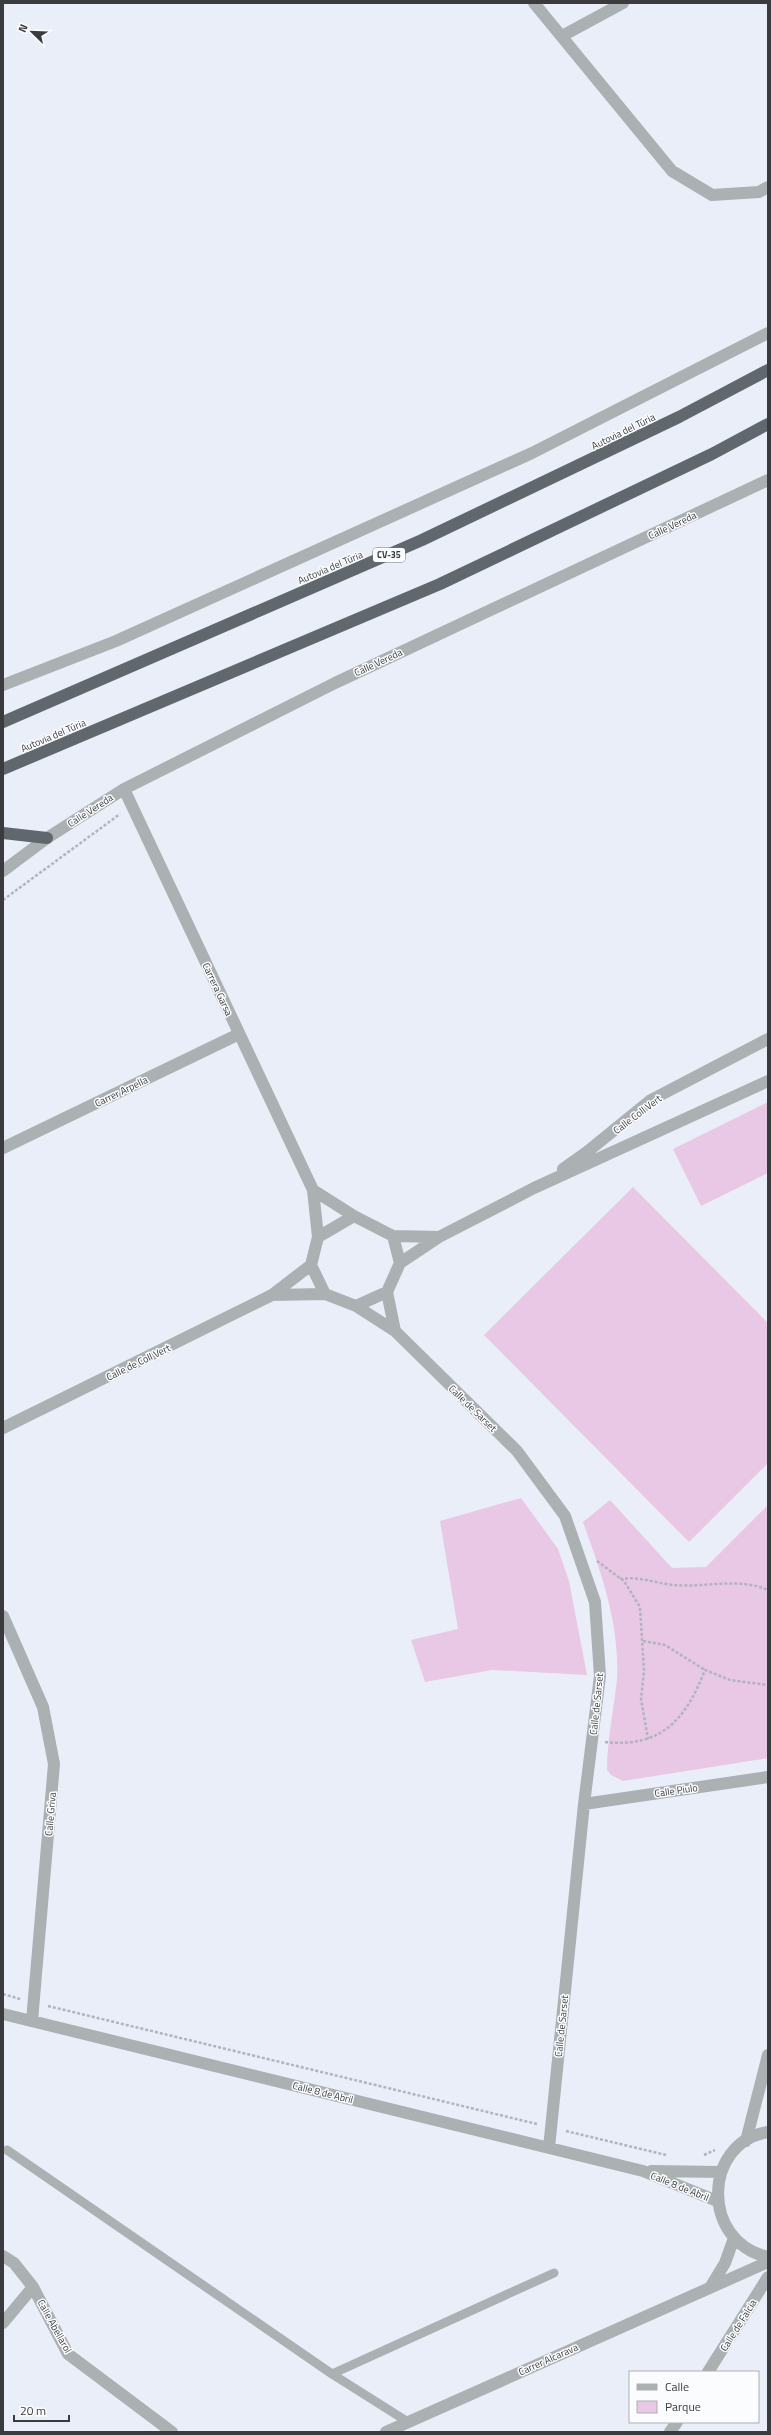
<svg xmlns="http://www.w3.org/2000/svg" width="771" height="2435" viewBox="0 0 771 2435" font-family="'Titillium Web',sans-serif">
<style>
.green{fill:#e9c8e5}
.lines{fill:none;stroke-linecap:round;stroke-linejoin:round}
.path{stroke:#b1b4bd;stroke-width:2.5;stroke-dasharray:3 2;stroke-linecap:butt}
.lane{stroke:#abb0b3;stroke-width:9}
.street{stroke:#abb0b3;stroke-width:12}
.highway{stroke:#60686e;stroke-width:12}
.labels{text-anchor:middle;stroke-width:3;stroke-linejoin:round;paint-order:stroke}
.shield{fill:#fbfcfe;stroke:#747578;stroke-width:1}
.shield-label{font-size:9px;font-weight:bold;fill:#3a3b3f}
.street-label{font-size:10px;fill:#3a3b3f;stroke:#fbfcfe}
</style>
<rect width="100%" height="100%" fill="#eaeef9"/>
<path class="green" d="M 768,1102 L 768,1173 L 701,1206 L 673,1149 Z
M 633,1187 L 768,1323 L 768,1463 L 689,1542 L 484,1335 Z
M 521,1498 L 558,1549 L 569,1581 L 587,1675 L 492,1670 L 425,1682 L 411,1640 L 458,1629 L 440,1521 Z
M 610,1500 L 672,1568 L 706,1567 L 768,1505 L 768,1758 L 623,1781 L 611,1775 L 607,1770 C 607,1739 614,1709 617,1679 C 620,1625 601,1572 583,1522 Z"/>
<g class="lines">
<path class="path" d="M 3,900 L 120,814
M 597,1561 L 624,1581 L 640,1607 L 644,1671 L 641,1699 L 648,1739
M 620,1579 C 638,1576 655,1583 673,1585 C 704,1588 738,1577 768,1590
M 643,1641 L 665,1645 L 705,1670
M 605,1742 C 662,1748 686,1719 705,1670 L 730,1680 L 768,1685
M 3,1994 L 20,1999
M 48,2006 L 537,2124
M 566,2131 L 666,2155
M 704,2155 L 715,2150"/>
<path class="lane" d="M 7,2150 L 332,2374 L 408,2422
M 332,2374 L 554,2273"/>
<path class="street" d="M 534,3 L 672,171 L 712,195 L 759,192 L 768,187
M 562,36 L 623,3
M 3,685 L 116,641 L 532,453 L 768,333
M 124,789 L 313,1190
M 3,871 L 47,838 L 124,789 L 335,683 L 768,480
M 3,1148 L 239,1034
M 563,1169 L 587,1152 L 651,1100 L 768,1039
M 393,1236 L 439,1237 L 400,1263
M 318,1237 L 354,1216 L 393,1236 L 400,1263 L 387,1292 L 356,1306 L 325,1294 L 311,1265 L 318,1237 L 313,1190 L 354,1216
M 439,1237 L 534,1188 L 768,1081
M 311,1265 L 272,1295 L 325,1294
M 356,1306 L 395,1331 L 387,1292
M 395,1331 L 517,1451 L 565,1516 L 595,1602 L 600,1676 L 584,1804 L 549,2148
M 3,1428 L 272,1295
M 3,1616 L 43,1707 L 54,1764 L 32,2021
M 584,1804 L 768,1777
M 3,2014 L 643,2171 L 717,2201
M 768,2132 C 703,2142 700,2242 768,2257
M 746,2141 L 768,2055
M 651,2171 L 721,2172
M 3,2256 L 14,2263 L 33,2287 L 68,2354 L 172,2432
M 711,2286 L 725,2263 L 734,2238
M 3,2323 L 33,2287
M 708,2372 L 768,2277
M 386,2432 L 768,2262
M 670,2432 L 677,2422"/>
<path class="highway" d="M 3,722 L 422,540 L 679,417 L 768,370
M 3,769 L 440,584 L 712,454 L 768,424
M 3,833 L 47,838"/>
</g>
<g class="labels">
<rect class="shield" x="373" y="548" width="32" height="14" rx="3"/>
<g class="shield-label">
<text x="389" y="558">CV-35</text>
</g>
<g class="street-label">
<text transform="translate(623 431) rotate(-26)" y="4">Autovia del Túria</text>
<text transform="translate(672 525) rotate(-25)" y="4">Calle Vereda</text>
<text transform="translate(330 567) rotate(-23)" y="4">Autovia del Túria</text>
<text transform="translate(378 662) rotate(-25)" y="4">Calle Vereda</text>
<text transform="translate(53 735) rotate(-23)" y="4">Autovia del Túria</text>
<text transform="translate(90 810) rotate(-33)" y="4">Calle Vereda</text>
<text transform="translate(218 989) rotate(65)" y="4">Carrera Garsa</text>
<text transform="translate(121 1091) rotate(-26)" y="4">Carrer Arpella</text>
<text transform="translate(637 1114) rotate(-37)" y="4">Calle Coll Vert</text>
<text transform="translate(138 1362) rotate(-26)" y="4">Calle de Coll Vert</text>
<text transform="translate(473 1408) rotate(44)" y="4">Calle de Sarset</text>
<text transform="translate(596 1704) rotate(-84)" y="4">Calle de Sarset</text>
<text transform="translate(676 1790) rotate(-8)" y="4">Calle Piulo</text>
<text transform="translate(50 1814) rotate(-85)" y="4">Calle Griva</text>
<text transform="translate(561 2026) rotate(-84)" y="4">Calle de Sarset</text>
<text transform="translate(323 2092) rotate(14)" y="4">Calle 8 de Abril</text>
<text transform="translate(680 2186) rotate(22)" y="4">Calle 8 de Abril</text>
<text transform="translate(738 2325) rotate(-58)" y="4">Calle de Falcia</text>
<text transform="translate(55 2326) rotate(61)" y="4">Calle Abellarol</text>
<text transform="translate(548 2359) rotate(-24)" y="4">Carrer Alcarava</text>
</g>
</g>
<rect width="771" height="2435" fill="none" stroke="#3a3b3f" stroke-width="8"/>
<rect x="629" y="2371" width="130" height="52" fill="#fbfcfe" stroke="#aeafb2"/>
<rect x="637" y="2384" width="20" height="6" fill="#abb0b3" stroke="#aeafb2"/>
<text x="665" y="2391" font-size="12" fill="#3a3b3f">Calle</text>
<rect x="637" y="2401" width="20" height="12" fill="#e9c8e5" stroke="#aeafb2"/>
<text x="665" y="2411" font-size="12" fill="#3a3b3f">Parque</text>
<g transform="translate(32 32) rotate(293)" stroke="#fbfcfe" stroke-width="3" paint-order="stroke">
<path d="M0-3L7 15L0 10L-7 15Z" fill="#3a3b3f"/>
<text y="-6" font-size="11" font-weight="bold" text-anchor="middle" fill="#3a3b3f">N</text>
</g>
<path d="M14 2415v6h55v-6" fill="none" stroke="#3a3b3f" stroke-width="2"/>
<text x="20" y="2415" font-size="12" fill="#3a3b3f" stroke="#fbfcfe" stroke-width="3" paint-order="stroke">20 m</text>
</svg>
